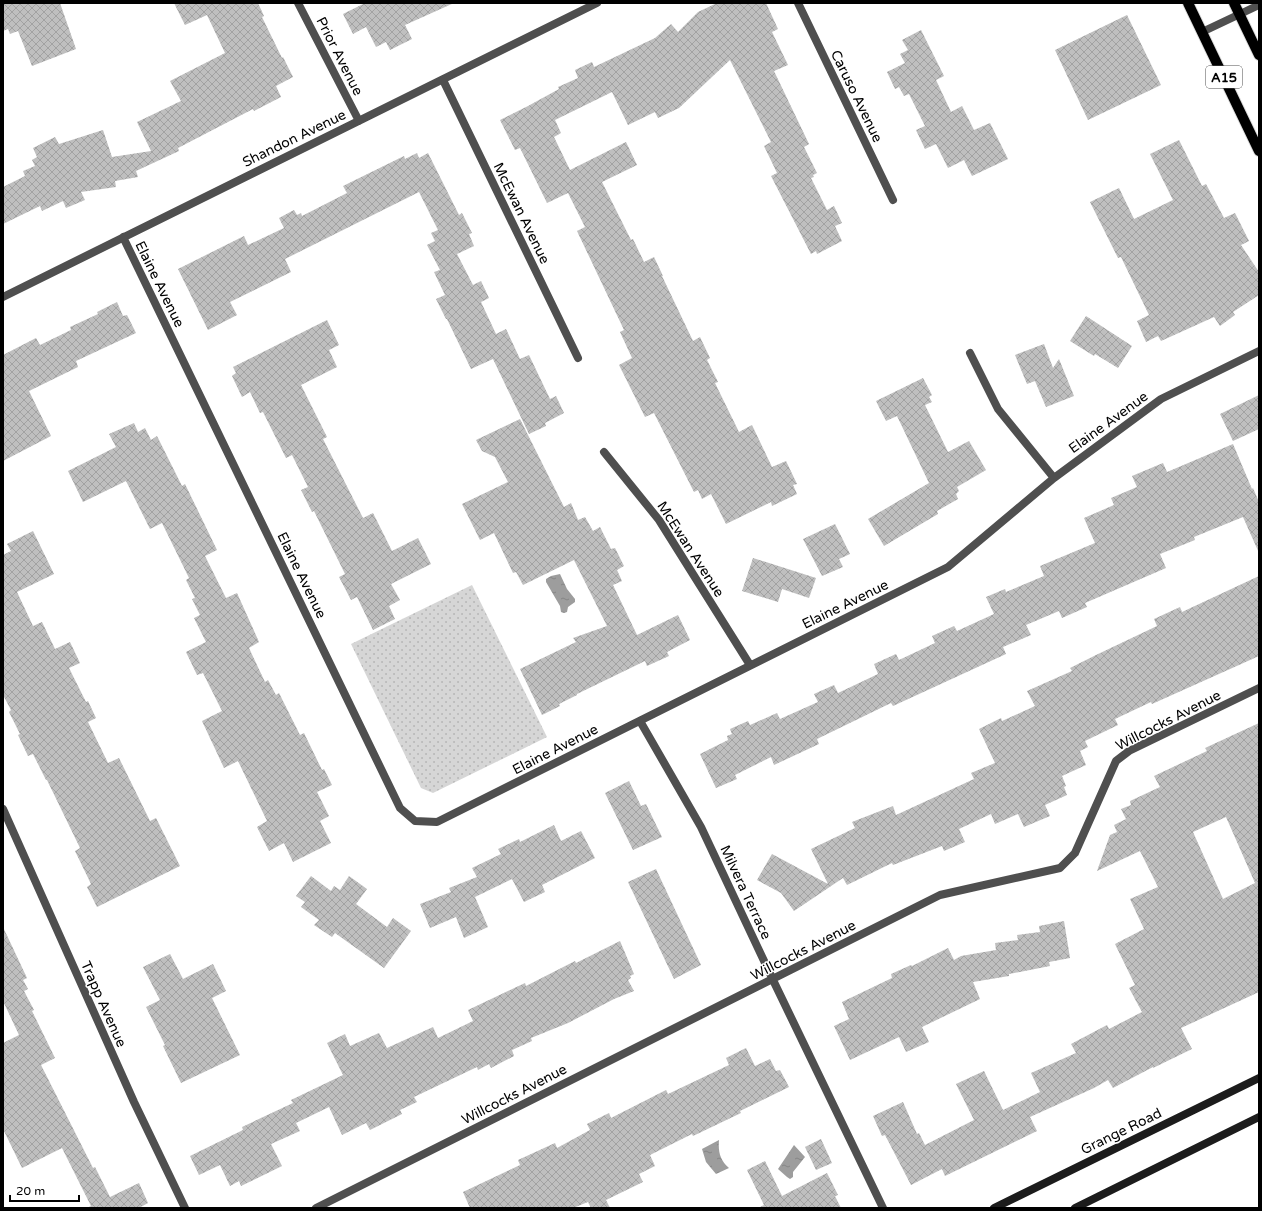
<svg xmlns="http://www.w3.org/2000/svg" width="1262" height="1211" viewBox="0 0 1262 1211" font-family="'Varela Round',sans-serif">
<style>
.grass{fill:url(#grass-dots)}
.water{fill:url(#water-ripples)}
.building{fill:url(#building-cross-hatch);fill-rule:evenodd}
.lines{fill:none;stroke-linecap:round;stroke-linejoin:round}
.primary-casing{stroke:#dbdbdb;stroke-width:12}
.minor{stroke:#4f4f4f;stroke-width:8}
.secondary{stroke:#1c1c1c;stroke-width:8}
.primary{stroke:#000;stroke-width:10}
.labels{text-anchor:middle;stroke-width:3;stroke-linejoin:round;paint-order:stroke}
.shield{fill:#fff;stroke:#4c4c4c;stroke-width:1}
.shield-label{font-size:13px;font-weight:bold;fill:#000}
.street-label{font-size:14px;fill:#000;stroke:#fff}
</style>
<defs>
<pattern id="grass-dots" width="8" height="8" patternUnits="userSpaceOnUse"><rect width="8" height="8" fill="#d6d6d6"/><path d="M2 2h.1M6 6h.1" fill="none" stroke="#b6b6b6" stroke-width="1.8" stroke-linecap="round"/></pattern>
<pattern id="water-ripples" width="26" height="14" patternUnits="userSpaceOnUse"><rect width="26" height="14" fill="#9d9d9d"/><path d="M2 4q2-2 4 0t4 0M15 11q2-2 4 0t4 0" fill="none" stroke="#858585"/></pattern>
<pattern id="building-cross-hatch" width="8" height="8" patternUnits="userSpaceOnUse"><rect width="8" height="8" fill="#bfbfbf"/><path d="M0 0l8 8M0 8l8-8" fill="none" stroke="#a2a2a2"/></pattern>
</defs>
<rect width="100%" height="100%" fill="#fff"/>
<path class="grass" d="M 472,585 L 547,737 L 433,793 L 421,788 L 351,644 Z"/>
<path class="water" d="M 560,574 L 567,589 L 575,599 L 575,602 L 568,607 L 567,612 L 564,613 L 561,612 L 560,606 L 546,582 L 546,579 L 551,576 Z
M 719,1140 C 718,1152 720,1160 729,1168 L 716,1174 L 706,1162 L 702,1149 Z
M 794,1145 L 805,1157 L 793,1172 L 793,1177 L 790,1179 L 787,1177 L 778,1169 Z"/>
<path class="building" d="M 3,3 L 60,3 L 76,49 L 32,66 L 18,31 L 10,34 L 8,29 L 3,31 Z
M 174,3 L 258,3 L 264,16 L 262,17 L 282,58 L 283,57 L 293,77 L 276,86 L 281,97 L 254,111 L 253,109 L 178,148 L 179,151 L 136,171 L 138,177 L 115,181 L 116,187 L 81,192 L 85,200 L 66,208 L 63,201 L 42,211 L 40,206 L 3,224 L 3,187 L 25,176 L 23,171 L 35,166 L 32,160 L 37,157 L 33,148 L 55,137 L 59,144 L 103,130 L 112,157 L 151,151 L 137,122 L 181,101 L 170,81 L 225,53 L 207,15 L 185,25 Z
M 365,3 L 454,3 L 405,25 L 412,39 L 390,50 L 386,42 L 376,47 L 366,27 L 353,34 L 343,14 Z
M 717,3 L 766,3 L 778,29 L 772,32 L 788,65 L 774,71 L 809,144 L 804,147 L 817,173 L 813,175 L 814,177 L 811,178 L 827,210 L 834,206 L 842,223 L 835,226 L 842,241 L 817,254 L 816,251 L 811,254 L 771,176 L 777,173 L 764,146 L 771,142 L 730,60 L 679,108 L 658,118 L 655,112 L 628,125 L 612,92 L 555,120 L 561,133 L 554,137 L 570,170 L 626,142 L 637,165 L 602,182 L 631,240 L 633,239 L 644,262 L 654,257 L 663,276 L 662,276 L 693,341 L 700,337 L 710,358 L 707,360 L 718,382 L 715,383 L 739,432 L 752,425 L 772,467 L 786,461 L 797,484 L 793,485 L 797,494 L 772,506 L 771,502 L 726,524 L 711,494 L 702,499 L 698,490 L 694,492 L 654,413 L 645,417 L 619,365 L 632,358 L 620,332 L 624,330 L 577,231 L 585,227 L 568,193 L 547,203 L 520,148 L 515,150 L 500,120 L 528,106 L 559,89 L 558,87 L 578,78 L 575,70 L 592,62 L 594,67 L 655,38 L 671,24 L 678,32 L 698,12 Z
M 1127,15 L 1161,85 L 1088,120 L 1055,50 Z
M 921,30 L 944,76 L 936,80 L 951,112 L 962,106 L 974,130 L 990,123 L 1008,159 L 972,176 L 964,160 L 948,168 L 936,144 L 925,149 L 916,130 L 925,126 L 909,94 L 904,96 L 899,87 L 895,89 L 887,72 L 905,63 L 900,54 L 908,50 L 902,40 Z
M 1179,140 L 1202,186 L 1206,184 L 1224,218 L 1235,213 L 1249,241 L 1241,245 L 1259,272 L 1259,295 L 1233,312 L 1235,315 L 1220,326 L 1214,317 L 1161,341 L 1158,336 L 1146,342 L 1137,321 L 1149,315 L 1121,257 L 1118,258 L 1090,202 L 1119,188 L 1134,219 L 1173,200 L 1150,154 Z
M 417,153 L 419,158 L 428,153 L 459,215 L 462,213 L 472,233 L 469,234 L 474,246 L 457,254 L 473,285 L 481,281 L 489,298 L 481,302 L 496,334 L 506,329 L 520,359 L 529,355 L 550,399 L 556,396 L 564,413 L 545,423 L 546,426 L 529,434 L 493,359 L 471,369 L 447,319 L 446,319 L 436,299 L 445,295 L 434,272 L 440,270 L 427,245 L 435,241 L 431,233 L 438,230 L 419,192 L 285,259 L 291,272 L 230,302 L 237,315 L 208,330 L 178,269 L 244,236 L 248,245 L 284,228 L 279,218 L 294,210 L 297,215 L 301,213 L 302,216 L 347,193 L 343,186 L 404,156 L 405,159 Z
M 117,302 L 123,316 L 127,315 L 136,333 L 76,361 L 78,367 L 29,391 L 51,436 L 3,461 L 3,355 L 36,338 L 40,345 L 71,330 L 70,327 L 98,314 L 97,312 Z
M 1086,316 L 1132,346 L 1118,368 L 1095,354 L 1094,356 L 1070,341 Z
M 327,320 L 339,345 L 329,350 L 337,367 L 301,385 L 327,437 L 323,439 L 363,518 L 373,513 L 392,551 L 418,538 L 431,564 L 391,584 L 400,600 L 389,606 L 395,619 L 373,630 L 357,597 L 351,600 L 339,577 L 345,574 L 314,511 L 312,512 L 301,490 L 308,487 L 292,455 L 286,458 L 263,412 L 260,413 L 250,392 L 242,397 L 232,376 L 236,373 L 233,367 Z
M 1044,344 L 1053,368 L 1059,359 L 1074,396 L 1046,407 L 1035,381 L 1027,384 L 1015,355 Z
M 923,378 L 932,395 L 929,397 L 932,402 L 925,405 L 948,452 L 969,441 L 986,470 L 957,487 L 959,491 L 956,494 L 958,499 L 937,511 L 938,514 L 884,546 L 868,519 L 929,483 L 897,416 L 886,421 L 876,401 Z
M 1259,395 L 1259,429 L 1233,441 L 1220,414 Z
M 520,419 L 564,507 L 571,503 L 578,520 L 585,517 L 593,531 L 600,527 L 611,549 L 615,548 L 624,566 L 617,570 L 622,581 L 613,585 L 637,635 L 678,615 L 690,640 L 667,652 L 669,656 L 647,666 L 645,661 L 577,694 L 577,695 L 559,704 L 560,706 L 542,715 L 520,669 L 576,642 L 573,638 L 607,626 L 574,560 L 523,585 L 516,572 L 513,573 L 494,533 L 480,540 L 462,504 L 508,482 L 495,457 L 482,451 L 476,440 Z
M 134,423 L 138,432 L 145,428 L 151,440 L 157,436 L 182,486 L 185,484 L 217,550 L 205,556 L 226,598 L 237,593 L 259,642 L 249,648 L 265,682 L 268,680 L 276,695 L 279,693 L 300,735 L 304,733 L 322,770 L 324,769 L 332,785 L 317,792 L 329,816 L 320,821 L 331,843 L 293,862 L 284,843 L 269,851 L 257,827 L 267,821 L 238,761 L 224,768 L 202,721 L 222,711 L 203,673 L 197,675 L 186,652 L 206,642 L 194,618 L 200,615 L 192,599 L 195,598 L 186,580 L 189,578 L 162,523 L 150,529 L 126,481 L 83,502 L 68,471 L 116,447 L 109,434 Z
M 1233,444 L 1252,489 L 1253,488 L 1259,502 L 1259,553 L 1243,517 L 1194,537 L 1195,540 L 1160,554 L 1166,568 L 1085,603 L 1087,607 L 1062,618 L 1059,611 L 1026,625 L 1031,635 L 1003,647 L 1006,654 L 893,706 L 891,703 L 817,739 L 819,744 L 774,765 L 771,757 L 735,775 L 737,779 L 716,788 L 700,754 L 728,740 L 727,736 L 732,734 L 730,729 L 748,721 L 750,725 L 777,713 L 780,719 L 818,702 L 814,694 L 834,685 L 838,693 L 878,674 L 874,664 L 896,654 L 899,660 L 935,643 L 932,636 L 954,626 L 957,631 L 994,614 L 986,597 L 1005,589 L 1006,592 L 1044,576 L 1040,566 L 1095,543 L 1084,518 L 1114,505 L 1111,498 L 1137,487 L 1132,476 L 1163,463 L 1167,472 Z
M 835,524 L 850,554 L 839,559 L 843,567 L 822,576 L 803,539 Z
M 33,531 L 54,574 L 17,592 L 33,626 L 42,622 L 55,649 L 70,642 L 80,663 L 69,668 L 86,702 L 88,701 L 96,718 L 88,722 L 108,763 L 119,758 L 150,821 L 156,818 L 180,866 L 97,907 L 87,887 L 91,884 L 75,851 L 80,848 L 47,780 L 46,780 L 33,754 L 28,756 L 18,735 L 20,734 L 9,712 L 11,710 L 3,695 L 3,555 L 11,551 L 7,544 Z
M 753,558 L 816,578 L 809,598 L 782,589 L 778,602 L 742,591 Z
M 1259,576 L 1259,656 L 1152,704 L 1151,702 L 1115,719 L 1118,725 L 1085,741 L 1088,747 L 1080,751 L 1086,765 L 1062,776 L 1066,786 L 1064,787 L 1067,795 L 1045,805 L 1050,816 L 1024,827 L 1018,814 L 995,824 L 991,814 L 959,829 L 965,842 L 944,851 L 942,846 L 893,865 L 892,863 L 847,885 L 843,878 L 794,911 L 781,893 L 757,880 L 772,854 L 828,884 L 811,849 L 855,828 L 852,822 L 893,806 L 896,815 L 974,779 L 971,773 L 995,763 L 979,729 L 1001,718 L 1002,721 L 1035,706 L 1027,691 L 1072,671 L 1070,668 L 1096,655 L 1157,626 L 1154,619 L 1180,607 L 1182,612 Z
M 1259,723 L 1259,992 L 1181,1028 L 1192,1049 L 1153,1068 L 1153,1067 L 1113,1088 L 1108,1080 L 1094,1088 L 1030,1117 L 1037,1131 L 945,1176 L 942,1169 L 911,1185 L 885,1135 L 882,1136 L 873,1116 L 903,1102 L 917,1134 L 919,1133 L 925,1145 L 974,1120 L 956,1084 L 984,1071 L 1003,1110 L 1040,1092 L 1031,1073 L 1076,1053 L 1071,1044 L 1107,1025 L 1109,1029 L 1142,1012 L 1129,988 L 1135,985 L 1115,944 L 1144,929 L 1130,899 L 1158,887 L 1140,851 L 1097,871 L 1110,835 L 1117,832 L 1114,825 L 1126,819 L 1121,809 L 1131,805 L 1130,801 L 1160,787 L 1154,776 L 1207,751 L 1205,748 ZM 1226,817 L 1255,883 L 1223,899 L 1193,832 Z
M 629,781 L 641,806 L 646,804 L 662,837 L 633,850 L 605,793 Z
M 554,825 L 561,841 L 581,831 L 595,858 L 542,885 L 545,892 L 524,902 L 512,879 L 475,897 L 488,927 L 464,938 L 456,917 L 430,928 L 420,904 L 451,892 L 449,888 L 477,877 L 472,868 L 501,854 L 498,849 L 519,839 L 520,842 Z
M 656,869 L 701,965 L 674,979 L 628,882 Z
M 311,876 L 331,891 L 334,886 L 340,890 L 349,876 L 367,889 L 356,904 L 387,927 L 393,918 L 411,931 L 384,968 L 335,933 L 332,937 L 314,925 L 319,920 L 301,907 L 305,902 L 296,896 Z
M 1064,921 L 1070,958 L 1049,962 L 1050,966 L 1009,974 L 1009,976 L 973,982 L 980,999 L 922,1027 L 929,1042 L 906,1052 L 899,1037 L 850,1060 L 834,1026 L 849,1019 L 842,1002 L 892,978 L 891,974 L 911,965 L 912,966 L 948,948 L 954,960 L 961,956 L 996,950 L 995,943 L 1018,940 L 1017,935 L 1040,932 L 1039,926 Z
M 3,927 L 27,978 L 23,980 L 28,989 L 24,991 L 34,1010 L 32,1011 L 55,1058 L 41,1065 L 93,1168 L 95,1167 L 110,1197 L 139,1183 L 148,1203 L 139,1208 L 87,1208 L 91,1206 L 62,1148 L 22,1168 L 3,1129 L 3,1043 L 19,1035 L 3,1001 Z
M 620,941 L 634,974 L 630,976 L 631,978 L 628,980 L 634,991 L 614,999 L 568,1023 L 531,1038 L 532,1041 L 512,1050 L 514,1056 L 491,1068 L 489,1064 L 478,1070 L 477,1067 L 414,1097 L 417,1102 L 400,1110 L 402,1114 L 370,1130 L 366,1123 L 342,1135 L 329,1107 L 296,1123 L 300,1131 L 271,1144 L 282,1166 L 241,1186 L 239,1181 L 230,1186 L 220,1165 L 199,1175 L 190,1156 L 243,1130 L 242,1127 L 293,1103 L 291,1100 L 343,1075 L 327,1043 L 345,1034 L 350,1046 L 379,1033 L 387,1048 L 433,1027 L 438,1038 L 473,1021 L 468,1010 L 525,983 L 526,986 L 575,961 L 576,963 Z
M 170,954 L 183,979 L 213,964 L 226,991 L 212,998 L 240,1055 L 181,1083 L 163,1046 L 165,1045 L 146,1007 L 160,1000 L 143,967 Z
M 746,1048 L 755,1066 L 770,1059 L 776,1071 L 780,1070 L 789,1087 L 740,1111 L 741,1113 L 693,1136 L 692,1134 L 650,1155 L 655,1166 L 639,1174 L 643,1182 L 606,1200 L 610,1208 L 591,1208 L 588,1202 L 573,1208 L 470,1208 L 463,1192 L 520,1165 L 518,1160 L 555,1143 L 557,1148 L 590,1130 L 587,1124 L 609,1113 L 611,1118 L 666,1090 L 668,1094 L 729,1065 L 726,1058 Z
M 821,1139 L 832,1163 L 816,1170 L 805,1147 Z
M 765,1161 L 782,1196 L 827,1173 L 838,1195 L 835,1196 L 841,1208 L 758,1208 L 764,1205 L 747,1170 Z"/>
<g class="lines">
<defs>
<path id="primary" d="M 1188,3 L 1259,151
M 1234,3 L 1259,55"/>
</defs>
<use href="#primary" class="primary-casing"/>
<path class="minor" d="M 298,3 L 359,121
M 798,3 L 893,200
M 1202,32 L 1259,5
M 443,80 L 578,358
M 123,237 L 400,808 L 415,821 L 437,822 L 948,567 L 1054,478 L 1161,399 L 1259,351
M 3,297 L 597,3
M 970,353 L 998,409 L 1054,478
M 604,452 L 659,520 L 750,665
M 640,721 L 701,827 L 773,980 L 883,1208
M 3,809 L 134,1102 L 185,1208
M 316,1208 L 940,895 L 1060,868 L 1075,853 L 1116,761 L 1129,751 L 1259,688"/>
<path class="secondary" d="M 994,1208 L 1259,1078
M 1075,1208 L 1259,1117"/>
<use href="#primary" class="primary"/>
</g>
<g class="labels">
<rect class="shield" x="1206" y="66" width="36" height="22" rx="3"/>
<g class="shield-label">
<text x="1224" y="82">A15</text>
</g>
<g class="street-label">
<text transform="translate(340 56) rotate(63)" y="5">Prior Avenue</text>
<text transform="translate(857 96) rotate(64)" y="5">Caruso Avenue</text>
<text transform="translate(294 138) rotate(-26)" y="5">Shandon Avenue</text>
<text transform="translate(522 213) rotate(64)" y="5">McEwan Avenue</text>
<text transform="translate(160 284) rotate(64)" y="5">Elaine Avenue</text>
<text transform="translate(1108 422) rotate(-36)" y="5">Elaine Avenue</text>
<text transform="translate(691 549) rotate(57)" y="5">McEwan Avenue</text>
<text transform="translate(302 575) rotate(64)" y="5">Elaine Avenue</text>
<text transform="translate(845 604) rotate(-26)" y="5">Elaine Avenue</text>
<text transform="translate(1168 720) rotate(-27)" y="5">Willcocks Avenue</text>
<text transform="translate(555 749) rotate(-27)" y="5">Elaine Avenue</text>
<text transform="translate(746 892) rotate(65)" y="5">Milvera Terrace</text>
<text transform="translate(803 950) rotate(-27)" y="5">Willcocks Avenue</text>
<text transform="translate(104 1004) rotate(66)" y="5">Trapp Avenue</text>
<text transform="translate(514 1094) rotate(-27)" y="5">Willcocks Avenue</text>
<text transform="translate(1121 1131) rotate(-26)" y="5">Grange Road</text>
</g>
</g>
<rect width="1262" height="1211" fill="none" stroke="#000000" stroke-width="8"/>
<path d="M10 1195v6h69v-6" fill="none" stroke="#000000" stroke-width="2"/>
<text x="16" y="1195" font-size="12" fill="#000000" stroke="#ffffff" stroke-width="3" paint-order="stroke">20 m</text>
</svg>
